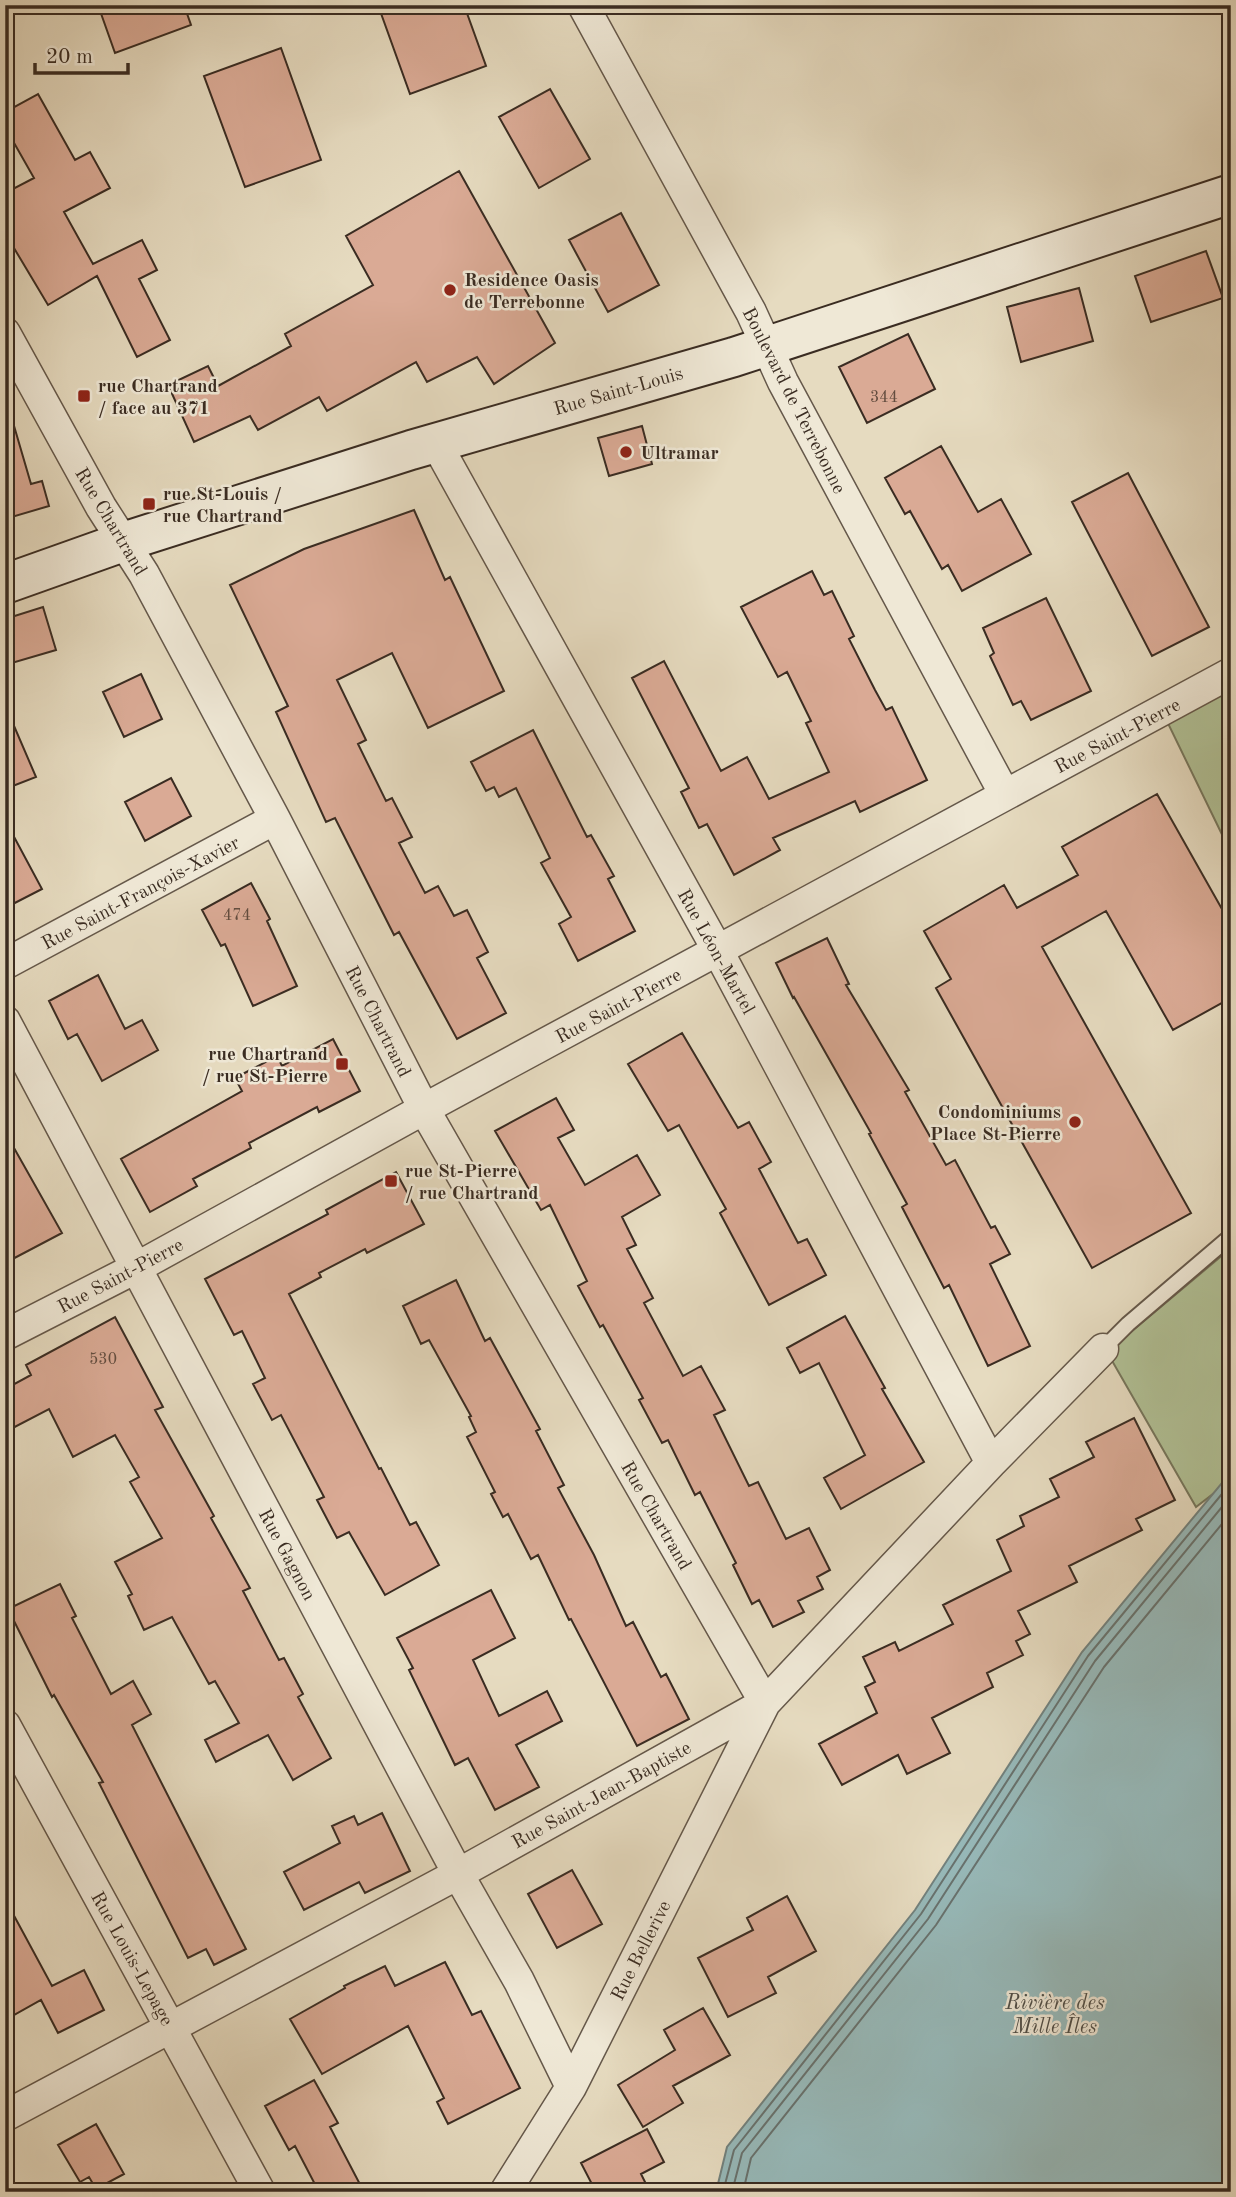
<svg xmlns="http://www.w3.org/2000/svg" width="1236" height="2197" viewBox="0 0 1236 2197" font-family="'Old Standard TT',serif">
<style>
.green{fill:#b1c196;stroke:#76765c;stroke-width:2}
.water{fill:#97b9b9;stroke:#72817d;stroke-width:2}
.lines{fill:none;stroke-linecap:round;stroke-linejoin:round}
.shore{stroke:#68726e;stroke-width:2}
.building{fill:#daaa95;stroke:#3a2c22;stroke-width:2}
.lane-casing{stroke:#65584a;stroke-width:18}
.street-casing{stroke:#65584a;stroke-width:33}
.secondary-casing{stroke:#3a2c22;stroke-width:42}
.lane{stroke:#efe8d6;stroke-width:14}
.street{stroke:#efe8d6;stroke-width:30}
.secondary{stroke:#efe8d6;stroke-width:38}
.poi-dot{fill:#8f2418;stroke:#efe8d6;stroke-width:2.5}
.labels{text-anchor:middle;stroke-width:5;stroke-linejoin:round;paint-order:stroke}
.number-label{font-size:16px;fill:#624c3f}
.poi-label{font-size:19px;font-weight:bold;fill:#3a2c22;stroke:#efe8d6;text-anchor:start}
.street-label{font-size:19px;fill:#3a2c22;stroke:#efe8d6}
.water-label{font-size:21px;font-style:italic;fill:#514f48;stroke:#efe8d6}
</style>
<rect width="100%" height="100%" fill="#e6dbc0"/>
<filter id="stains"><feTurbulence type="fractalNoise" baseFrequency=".00286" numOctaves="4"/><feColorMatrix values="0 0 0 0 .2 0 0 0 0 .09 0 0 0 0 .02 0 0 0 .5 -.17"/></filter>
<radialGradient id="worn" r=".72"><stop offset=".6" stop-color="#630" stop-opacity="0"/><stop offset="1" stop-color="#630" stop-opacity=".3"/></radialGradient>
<path class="green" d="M 1231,678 L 1231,853 L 1162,711 Z
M 1231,1248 L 1231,1480 L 1196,1507 L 1107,1352 Z"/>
<path class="water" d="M 1231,1472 L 1231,2192 L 716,2192 L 727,2147 L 915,1910 L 1082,1652 Z"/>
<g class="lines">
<path class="shore" d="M 723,2192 L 734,2150 L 921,1914 L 1088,1656 L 1231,1483
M 732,2192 L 742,2153 L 928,1919 L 1095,1661 L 1231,1496
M 743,2192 L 751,2158 L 936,1925 L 1104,1667 L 1231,1513"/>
</g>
<path class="building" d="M 98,5 L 184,5 L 191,25 L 115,53 Z
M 378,5 L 464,5 L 486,66 L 410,94 Z
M 281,48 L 321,160 L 245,187 L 204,76 Z
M 550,89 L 590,159 L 539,188 L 499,117 Z
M 38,94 L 75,160 L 90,152 L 110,188 L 64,212 L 93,264 L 142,240 L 157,270 L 139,279 L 170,340 L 137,357 L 97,276 L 48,305 L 5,233 L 5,193 L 34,178 L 5,127 L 5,112 Z
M 459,171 L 555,343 L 494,384 L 477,357 L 427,382 L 416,362 L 327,411 L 319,397 L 258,430 L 250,416 L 194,442 L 168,385 L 208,366 L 218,386 L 291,346 L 285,334 L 373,285 L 346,236 Z
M 621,213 L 659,285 L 608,312 L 569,240 Z
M 1206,251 L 1223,298 L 1151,322 L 1135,276 Z
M 1079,288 L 1093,341 L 1021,362 L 1007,307 Z
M 908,334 L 935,389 L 867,423 L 839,367 Z
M 12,419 L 31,484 L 42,481 L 49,506 L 5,519 L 5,420 Z
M 642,426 L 652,464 L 609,476 L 598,438 Z
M 941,446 L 978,512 L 1001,499 L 1031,554 L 962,591 L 948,565 L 942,569 L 910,511 L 905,514 L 885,478 Z
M 1128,473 L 1209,627 L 1152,656 L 1072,502 Z
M 414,510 L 445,580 L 450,577 L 504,691 L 428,728 L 392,653 L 337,680 L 366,740 L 358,744 L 386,801 L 392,798 L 412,837 L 399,843 L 425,893 L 438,886 L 454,916 L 467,910 L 488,952 L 477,958 L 506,1013 L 457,1039 L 399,932 L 394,935 L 335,818 L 326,822 L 276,712 L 288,706 L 230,585 L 304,549 Z
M 812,571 L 824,595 L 832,591 L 854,636 L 849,639 L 875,690 L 886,710 L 892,707 L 927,780 L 860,812 L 855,801 L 773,838 L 780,850 L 734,875 L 707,824 L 699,828 L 681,792 L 689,788 L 632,678 L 664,661 L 721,771 L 747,757 L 769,799 L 829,772 L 806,723 L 811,721 L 787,672 L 778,677 L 741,607 Z
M 1046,598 L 1091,691 L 1031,720 L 1021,701 L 1013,705 L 990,656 L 994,653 L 983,628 Z
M 43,607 L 56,650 L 5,665 L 5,619 Z
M 141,674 L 162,719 L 124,737 L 103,692 Z
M 5,705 L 36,777 L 5,789 Z
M 533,730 L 587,837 L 591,835 L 614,876 L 608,879 L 635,931 L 578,961 L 559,924 L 571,917 L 541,863 L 550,858 L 516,788 L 499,797 L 494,787 L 486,791 L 471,762 Z
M 171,778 L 191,816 L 145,841 L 125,802 Z
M 1157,794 L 1231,925 L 1231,998 L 1173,1030 L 1106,911 L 1042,947 L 1191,1213 L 1092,1268 L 936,988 L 951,979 L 924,931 L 1004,885 L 1017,908 L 1078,875 L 1062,847 Z
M 5,820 L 42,889 L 5,908 Z
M 251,883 L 270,919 L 267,921 L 297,986 L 253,1006 L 225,944 L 221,946 L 202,910 Z
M 827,938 L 849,984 L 846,985 L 909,1090 L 905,1092 L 946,1165 L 955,1160 L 991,1228 L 995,1226 L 1010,1254 L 990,1264 L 1030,1346 L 988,1366 L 949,1285 L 944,1288 L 902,1207 L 907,1204 L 869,1134 L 871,1133 L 794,997 L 793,998 L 776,963 Z
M 98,975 L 125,1029 L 142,1020 L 158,1050 L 102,1081 L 77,1034 L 68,1039 L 49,1001 Z
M 682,1033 L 738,1128 L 749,1122 L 771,1162 L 759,1169 L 798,1243 L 807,1239 L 826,1275 L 769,1305 L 720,1213 L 726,1209 L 679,1125 L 668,1131 L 628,1064 Z
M 333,1039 L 360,1091 L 319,1112 L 317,1107 L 249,1143 L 251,1148 L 193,1179 L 197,1186 L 150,1212 L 121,1159 L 242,1091 L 235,1078 L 277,1056 L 282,1066 Z
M 556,1098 L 574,1130 L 558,1138 L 585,1185 L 637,1155 L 660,1195 L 622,1217 L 636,1245 L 627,1249 L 653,1298 L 644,1303 L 683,1376 L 701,1366 L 725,1410 L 714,1415 L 749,1486 L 758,1482 L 786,1539 L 809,1528 L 830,1570 L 817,1577 L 823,1589 L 798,1601 L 804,1612 L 773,1627 L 759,1600 L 752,1604 L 733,1565 L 736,1563 L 700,1492 L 695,1495 L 668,1440 L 662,1443 L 639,1400 L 643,1398 L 603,1325 L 600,1327 L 578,1286 L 587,1281 L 550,1205 L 541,1210 L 495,1131 Z
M 5,1132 L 62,1233 L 5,1263 Z
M 396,1172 L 424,1224 L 367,1253 L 365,1249 L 319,1273 L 321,1277 L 289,1294 L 379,1469 L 381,1468 L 410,1525 L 416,1522 L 439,1565 L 385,1595 L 349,1532 L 337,1538 L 317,1500 L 324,1497 L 281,1415 L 272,1420 L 253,1384 L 265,1378 L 242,1331 L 234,1335 L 205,1279 L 328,1214 L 326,1210 Z
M 456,1280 L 485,1341 L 490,1338 L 540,1429 L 536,1431 L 564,1485 L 558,1488 L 594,1555 L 626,1626 L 633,1622 L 661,1677 L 666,1674 L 689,1719 L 637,1746 L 571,1619 L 569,1620 L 538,1555 L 531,1559 L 508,1514 L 503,1517 L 491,1494 L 495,1492 L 467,1437 L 476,1432 L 469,1417 L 471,1416 L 429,1340 L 421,1344 L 403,1306 Z
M 845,1316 L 885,1388 L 882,1389 L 924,1462 L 841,1509 L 824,1478 L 865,1455 L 819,1363 L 800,1373 L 787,1348 Z
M 115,1317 L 163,1407 L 155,1410 L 214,1516 L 211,1518 L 250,1588 L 243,1591 L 279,1660 L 284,1658 L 303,1694 L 298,1697 L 331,1758 L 293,1780 L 268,1735 L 216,1762 L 205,1740 L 239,1723 L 215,1681 L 209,1684 L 172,1617 L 144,1630 L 128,1596 L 132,1594 L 115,1562 L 162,1538 L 130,1482 L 139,1477 L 115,1435 L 73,1457 L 49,1409 L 5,1432 L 5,1389 L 31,1375 L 26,1365 Z
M 1134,1418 L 1175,1500 L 1136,1519 L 1142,1530 L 1069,1566 L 1077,1582 L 1018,1611 L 1030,1634 L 1016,1641 L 1023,1655 L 987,1673 L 993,1687 L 932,1718 L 950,1753 L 907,1774 L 898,1755 L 842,1785 L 819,1744 L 877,1713 L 865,1687 L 875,1682 L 863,1657 L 895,1642 L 899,1651 L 953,1624 L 943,1605 L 1011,1571 L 997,1540 L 1024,1526 L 1020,1516 L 1059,1497 L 1050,1479 L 1094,1457 L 1086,1442 Z
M 60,1584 L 76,1616 L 72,1618 L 111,1694 L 133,1681 L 151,1714 L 132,1725 L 246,1949 L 214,1965 L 206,1949 L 188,1958 L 99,1783 L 103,1782 L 54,1695 L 52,1697 L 8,1609 Z
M 491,1590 L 515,1638 L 473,1660 L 499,1716 L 547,1691 L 562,1721 L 516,1745 L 539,1787 L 495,1810 L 468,1758 L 455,1765 L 409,1670 L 413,1668 L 397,1638 Z
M 382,1813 L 410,1871 L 365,1893 L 359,1882 L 304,1910 L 284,1872 L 340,1843 L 332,1826 L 354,1816 L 358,1825 Z
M 572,1870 L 602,1924 L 557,1948 L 528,1894 Z
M 787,1896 L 816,1951 L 768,1977 L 776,1993 L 728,2017 L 698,1958 L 753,1930 L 747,1918 Z
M 5,1899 L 52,1986 L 84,1970 L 104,2010 L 58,2033 L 41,2000 L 5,2020 Z
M 445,1962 L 472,2015 L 481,2011 L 520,2088 L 448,2124 L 437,2102 L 444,2098 L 408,2026 L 322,2074 L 290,2019 L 345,1988 L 344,1986 L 385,1966 L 395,1986 Z
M 703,2008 L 730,2055 L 673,2086 L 683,2103 L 643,2127 L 618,2085 L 675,2050 L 664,2030 Z
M 314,2080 L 338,2123 L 330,2127 L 364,2192 L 319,2192 L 295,2146 L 289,2150 L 265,2106 Z
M 96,2124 L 124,2174 L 96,2189 L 89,2177 L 80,2182 L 58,2145 Z
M 647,2129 L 664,2162 L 641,2174 L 650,2192 L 596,2192 L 581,2163 Z"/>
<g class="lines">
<defs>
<path id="lane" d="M 1103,1349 L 1128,1324 L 1231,1236"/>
<path id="street" d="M 583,5 L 751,312 L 783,382 L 1005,795
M 5,333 L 101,507 L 144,574 L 275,819 L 424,1109 L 765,1703
M 436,443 L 718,951 L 991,1463
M 5,964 L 275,819
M 5,1021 L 458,1874 L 519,1981 L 571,2087
M 5,1335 L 136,1268 L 424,1109 L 1231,673
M 5,1725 L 260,2192
M 5,2116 L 458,1874 L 765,1703 L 991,1463 L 1103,1349
M 505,2192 L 571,2087 L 765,1703"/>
<path id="secondary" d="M 5,584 L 123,542 L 411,450 L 734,357 L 1231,194"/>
</defs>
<use href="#lane" class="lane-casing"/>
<use href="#street" class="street-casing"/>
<use href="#secondary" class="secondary-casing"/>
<use href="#lane" class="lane"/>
<use href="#street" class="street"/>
<use href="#secondary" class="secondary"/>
</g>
<g class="poi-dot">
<circle cx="450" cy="290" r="7"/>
<rect x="77" y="389" width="14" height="14" rx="3.5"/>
<circle cx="626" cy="452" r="7"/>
<rect x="142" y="497" width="14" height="14" rx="3.5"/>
<rect x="335" y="1057" width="14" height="14" rx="3.5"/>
<circle cx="1075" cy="1122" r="7"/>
<rect x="384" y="1174" width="14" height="14" rx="3.5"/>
</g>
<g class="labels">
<g class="number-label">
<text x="884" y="402">344</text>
<text x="237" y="920">474</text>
<text x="103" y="1364">530</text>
</g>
<g class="poi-label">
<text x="464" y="286">Residence Oasis<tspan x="464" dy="22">de Terrebonne</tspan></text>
<text x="98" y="392">rue Chartrand<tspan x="98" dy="22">/ face au 371</tspan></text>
<text x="640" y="459">Ultramar</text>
<text x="163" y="500">rue St-Louis /<tspan x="163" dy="22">rue Chartrand</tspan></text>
<text x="328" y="1060" text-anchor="end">rue Chartrand<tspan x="328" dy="22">/ rue St-Pierre</tspan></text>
<text x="1061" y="1118" text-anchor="end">Condominiums<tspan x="1061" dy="22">Place St-Pierre</tspan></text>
<text x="405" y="1177">rue St-Pierre<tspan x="405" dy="22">/ rue Chartrand</tspan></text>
</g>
<g class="street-label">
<text transform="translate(618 390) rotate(-16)" y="7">Rue Saint-Louis</text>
<text transform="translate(795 400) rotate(63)" y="7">Boulevard de Terrebonne</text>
<text transform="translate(112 521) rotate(59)" y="7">Rue Chartrand</text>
<text transform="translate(1117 735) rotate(-28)" y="7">Rue Saint-Pierre</text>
<text transform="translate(140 892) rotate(-28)" y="7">Rue Saint-François-Xavier</text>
<text transform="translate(717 951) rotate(61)" y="7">Rue Léon-Martel</text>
<text transform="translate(618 1005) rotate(-28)" y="7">Rue Saint-Pierre</text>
<text transform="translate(379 1021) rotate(63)" y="7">Rue Chartrand</text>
<text transform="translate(120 1275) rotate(-28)" y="7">Rue Saint-Pierre</text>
<text transform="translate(657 1515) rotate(60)" y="7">Rue Chartrand</text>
<text transform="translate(288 1554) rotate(62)" y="7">Rue Gagnon</text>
<text transform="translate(601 1794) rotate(-29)" y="7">Rue Saint-Jean-Baptiste</text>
<text transform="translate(640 1950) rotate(-63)" y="7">Rue Bellerive</text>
<text transform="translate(133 1958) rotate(61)" y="7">Rue Louis-Lepage</text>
</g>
<g class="water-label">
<text x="1055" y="2009">Rivière des<tspan x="1055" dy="24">Mille Îles</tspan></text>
</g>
</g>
<rect width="1236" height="2197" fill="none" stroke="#e6dbc0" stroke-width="28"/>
<rect x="7" y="7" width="1222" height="2183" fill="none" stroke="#3a2c22" stroke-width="3.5"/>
<rect x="14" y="14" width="1208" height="2169" fill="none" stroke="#3a2c22" stroke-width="2"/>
<path d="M35 63v10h93v-10" fill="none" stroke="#3a2c22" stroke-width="3.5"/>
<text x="46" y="63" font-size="21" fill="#3a2c22" stroke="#efe8d6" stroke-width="5" paint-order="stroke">20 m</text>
<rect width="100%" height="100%" filter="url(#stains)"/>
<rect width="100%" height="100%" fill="url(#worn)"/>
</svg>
